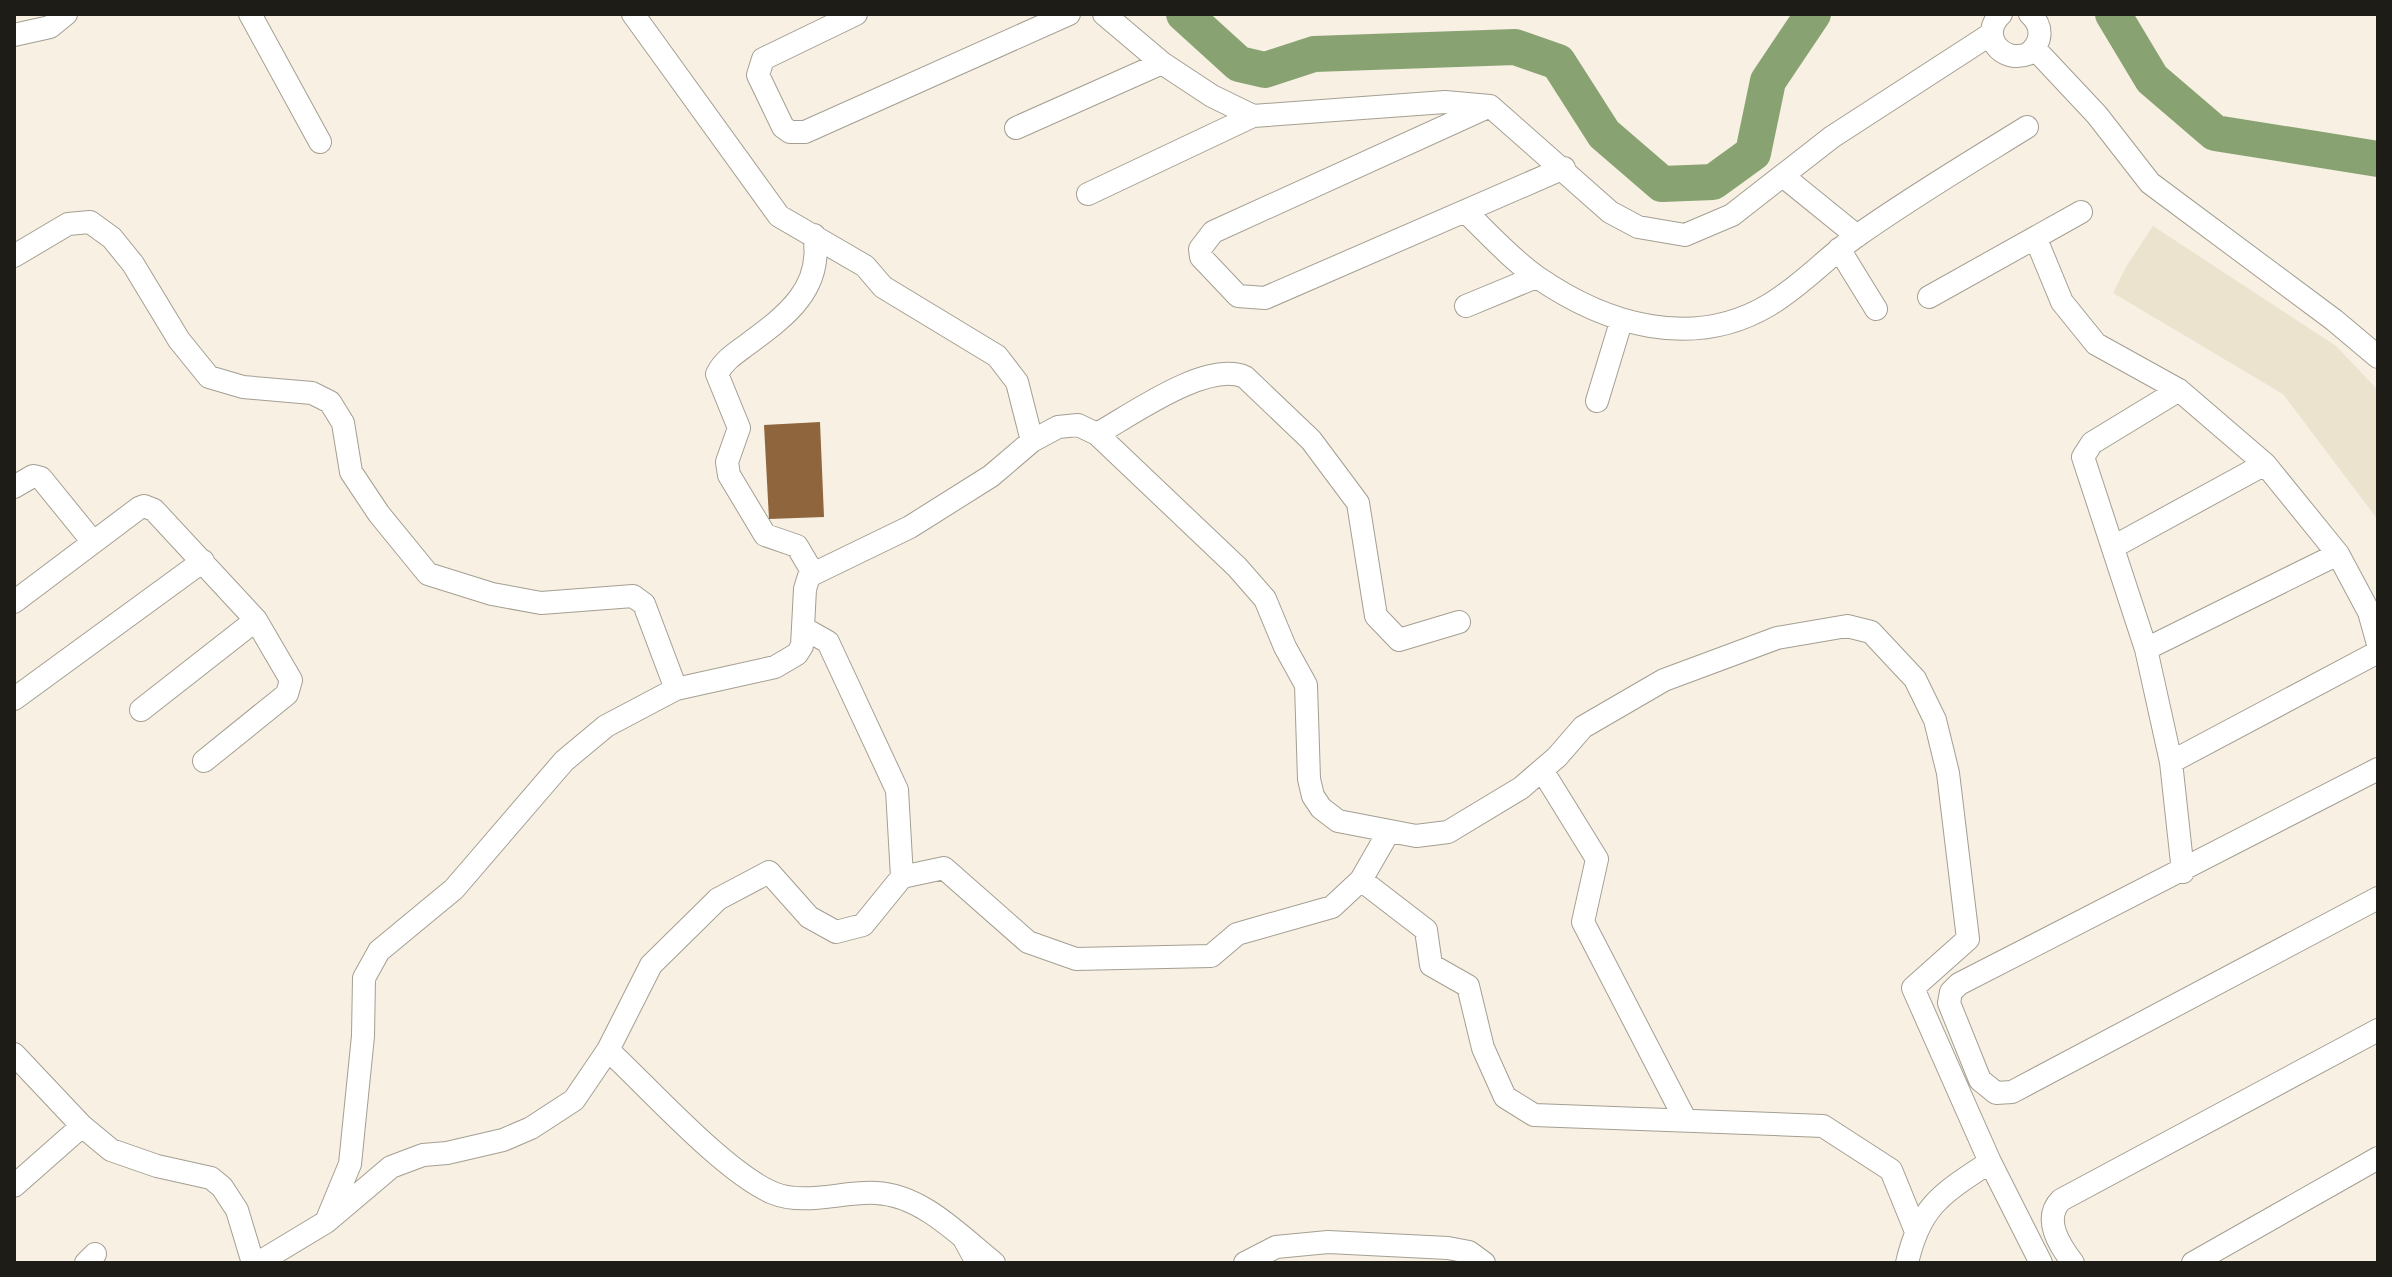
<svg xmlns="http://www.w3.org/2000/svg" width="2392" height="1277" viewBox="0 0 2392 1277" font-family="'IBM Plex Sans',sans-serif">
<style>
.built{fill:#ece3cf}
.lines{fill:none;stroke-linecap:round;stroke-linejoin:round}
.river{stroke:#88a371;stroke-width:36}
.building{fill:#8f653d}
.service-casing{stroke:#a49f92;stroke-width:13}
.minor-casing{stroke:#a49f92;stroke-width:24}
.service{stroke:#fff;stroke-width:11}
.minor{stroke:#fff;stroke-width:22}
</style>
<rect width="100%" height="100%" fill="#f7f0e3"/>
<path class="built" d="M 2153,226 L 2336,346 L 2378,390 L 2378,520 L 2283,394 L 2113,293 L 2126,267 Z"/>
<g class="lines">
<path class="river" d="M 1184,14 L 1239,64 L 1265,70 L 1314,54 L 1515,47 L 1558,62 L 1604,134 L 1662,184 L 1713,182 L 1753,153 L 1768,81 L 1813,14
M 2113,14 L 2152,79 L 2215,133 L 2378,159"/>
</g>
<path class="building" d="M 820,422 L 824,517 L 769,519 L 764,425 Z"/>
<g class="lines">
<defs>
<path id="service" d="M 959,1241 L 971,1263"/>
<path id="minor" d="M 250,14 L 320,142
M 633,14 L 779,216 L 865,266 L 883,287 L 997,356 L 1017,382 L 1032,441
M 856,14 L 763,59 L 758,75 L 783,127 L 790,132 L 805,132 L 1069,14
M 1104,14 L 1162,63 L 1212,96 L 1253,116 L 1445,102 L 1490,106 L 1610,212 L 1638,227 L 1685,235 L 1732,215 L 1832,137 L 1991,34
M 2001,14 C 1979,35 2001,64 2028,54 C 2042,43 2044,27 2030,14
M 14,35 L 50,27 L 66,14
M 2035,49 L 2097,115 L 2150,183 L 2334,320 L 2378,357
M 1490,106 L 1213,232 L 1200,249 L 1201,257 L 1238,296 L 1265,298 L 1564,168
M 1016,128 L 1162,63
M 1783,176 L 1857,236
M 1088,194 L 1253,116
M 1465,211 C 1488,233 1511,259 1537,277 C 1605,324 1692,351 1769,305 C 1801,286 1824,260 1854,238 C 1910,198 1969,163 2027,127
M 2036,239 L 2062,302 L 2096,344 L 2179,390 L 2265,464 L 2338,554 L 2369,612 L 2378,644
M 1839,249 L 1876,309
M 14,256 L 68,224 L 90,222 L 112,238 L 133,264 L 179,340 L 209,377 L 243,387 L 312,393 L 330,402 L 343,423 L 351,472 L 379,514 L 428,574 L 492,594 L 541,603 L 633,596 L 644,604 L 676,689
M 1929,297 L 2081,212
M 1466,306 L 1536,277
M 2179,390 L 2092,443 L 2083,457 L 2146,649 L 2171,762 L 2183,872
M 1597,401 L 1621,322
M 1097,434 C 1131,415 1207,360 1245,377 L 1311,440 L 1358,503 L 1376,616 L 1399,640 L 1459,622
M 14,487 L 33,476 L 41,478 L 93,542
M 2115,546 L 2265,464
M 813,573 L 797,546 L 765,535 L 729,475 L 727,462 L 739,428 L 717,374 C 724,360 736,353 748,344 C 786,316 824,288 814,235
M 14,602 L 139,508 L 144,506 L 154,510 L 256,620 L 291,680 L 287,694 L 204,761
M 805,629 L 828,642 L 897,790 L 902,877
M 2146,649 L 2338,554
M 14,699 L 203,561
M 141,710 L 256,620
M 2171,762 L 2378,652
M 2378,769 L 1959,984 L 1951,992 L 1949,1003 L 1980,1080 L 1996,1093 L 2012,1092 L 2378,898
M 1542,770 L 1597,859 L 1583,922 L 1685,1119
M 1361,880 L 1426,930 L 1431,965 L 1468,986 L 1483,1048 L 1505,1097 L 1534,1115 L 1823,1126 L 1891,1170 L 1915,1229
M 608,1050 C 649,1088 725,1173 773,1193 C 805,1206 843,1191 876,1193 C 922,1195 959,1235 994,1263
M 14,1054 L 82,1126 L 111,1150 L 157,1166 L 211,1178 L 222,1187 L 237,1210 L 253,1263
M 14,1186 L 82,1126
M 326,1222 L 350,1164 L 363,1036 L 364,978 L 379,951 L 454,889 L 564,761 L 606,726 L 676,689 L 775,667 L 797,654 L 802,646 L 805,589 L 809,576 L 910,527 L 991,476 L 1032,441 L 1058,427 L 1078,425 L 1097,434 L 1237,567 L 1265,599 L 1285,647 L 1306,685 L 1309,779 L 1313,796 L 1321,808 L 1338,821 L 1416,836 L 1448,832 L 1521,788 L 1557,757 L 1583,727 L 1664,680 L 1777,638 L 1847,626 L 1871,632 L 1915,679 L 1935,720 L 1948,773 L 1968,939 L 1913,988 L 1990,1162 L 2041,1263
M 86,1263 L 95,1254
M 258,1263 L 326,1222 L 391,1167 L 423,1155 L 447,1153 L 503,1140 L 531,1128 L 574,1100 L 608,1050 L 651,965 L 718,899 L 769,872 L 809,917 L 836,932 L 863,925 L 902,877 L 944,868 L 1028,942 L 1076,959 L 1211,956 L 1237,934 L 1332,907 L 1361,880 L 1388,833
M 1245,1263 L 1276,1247 L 1328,1242 L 1448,1248 L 1469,1252 L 1484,1263
M 1907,1263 C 1920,1205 1943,1193 1990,1162
M 2073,1263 C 2060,1246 2042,1219 2061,1200 L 2378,1030
M 2193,1263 L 2378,1158"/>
</defs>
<use href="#service" class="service-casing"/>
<use href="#minor" class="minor-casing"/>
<use href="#service" class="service"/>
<use href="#minor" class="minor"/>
</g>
<rect width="2392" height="1277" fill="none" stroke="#1e1c17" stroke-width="32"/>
</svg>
